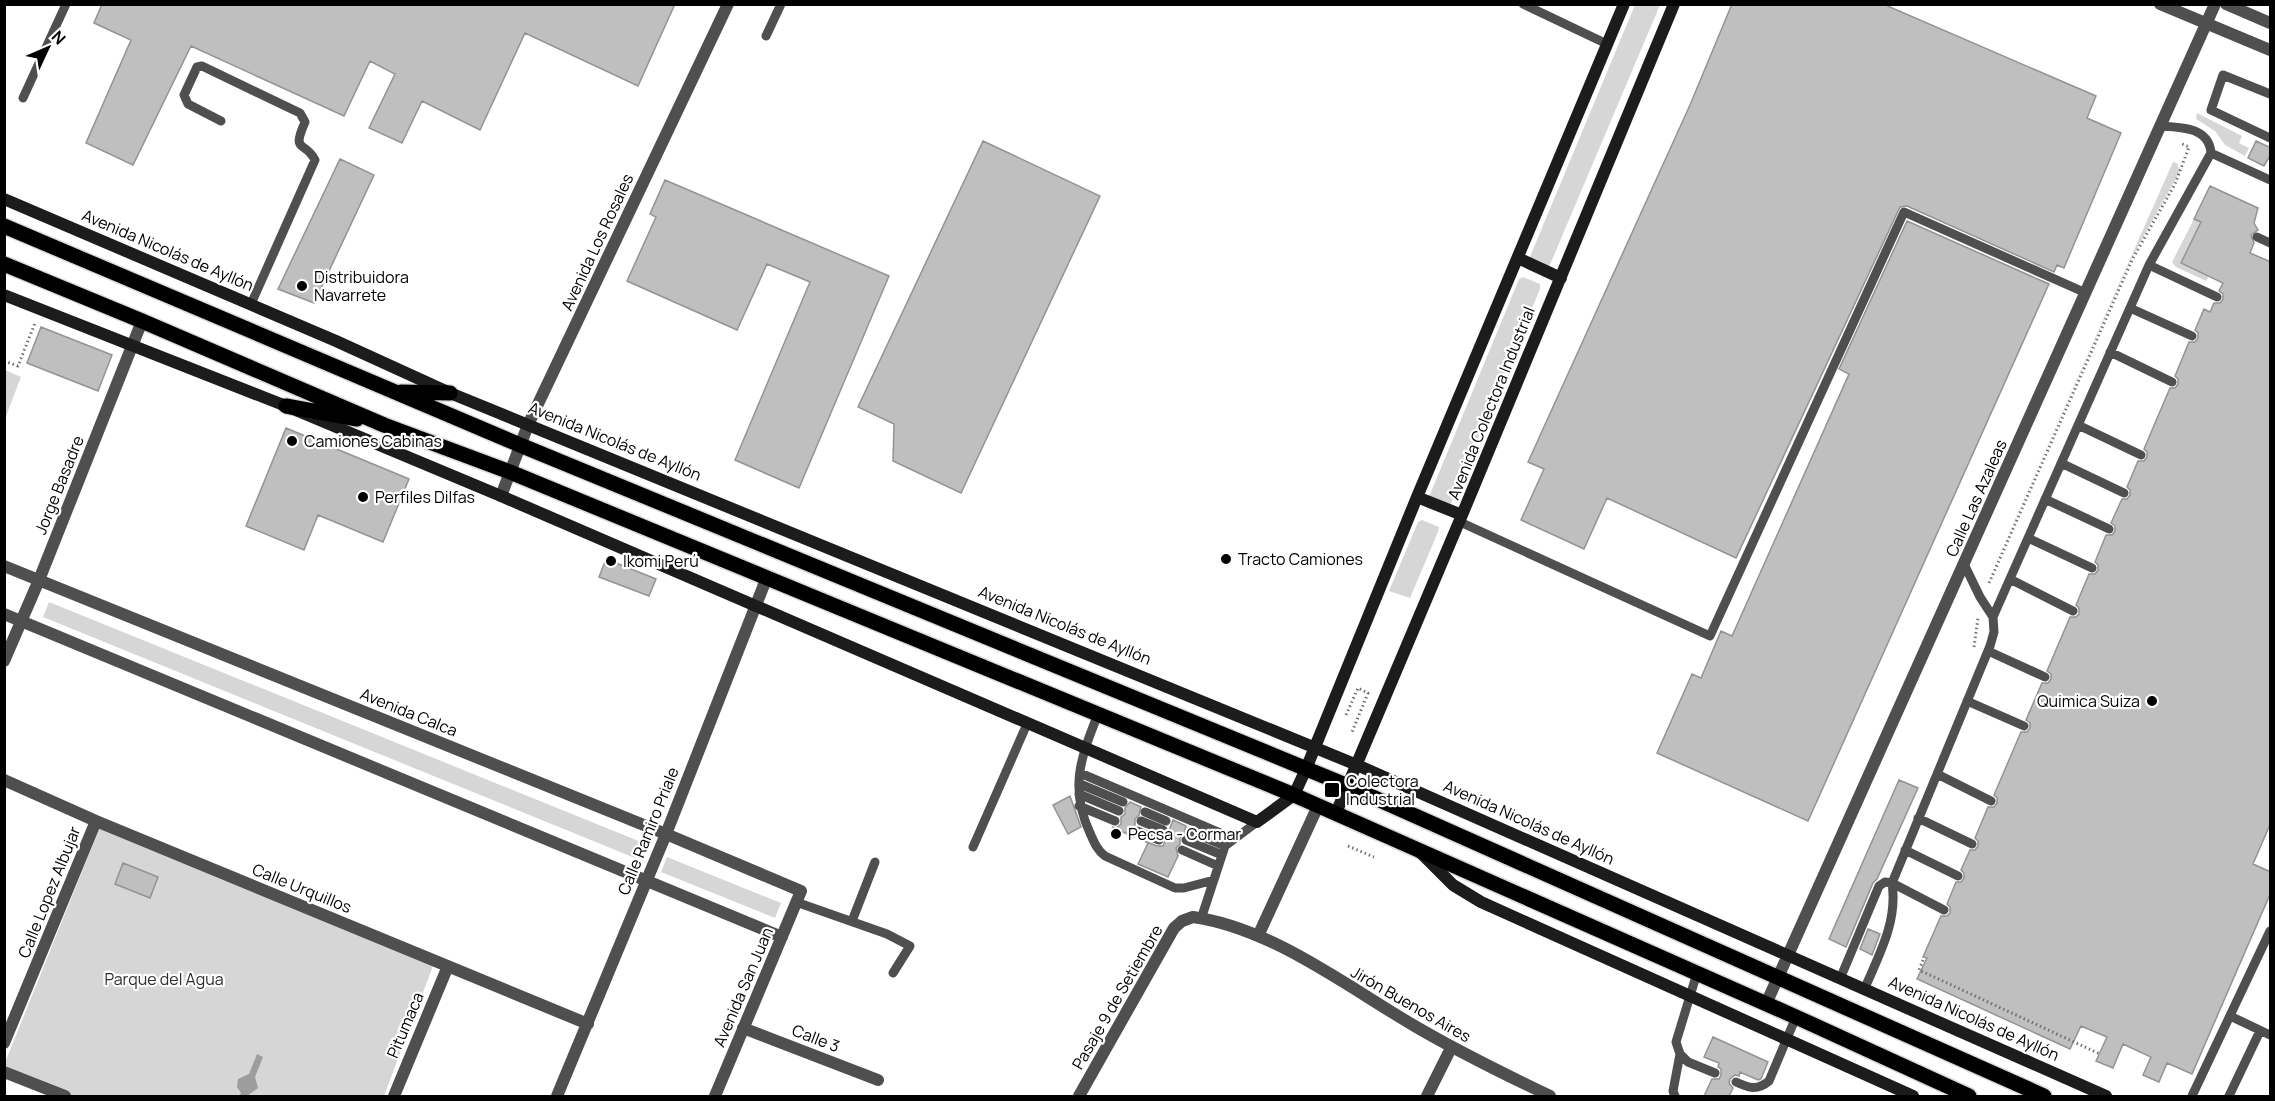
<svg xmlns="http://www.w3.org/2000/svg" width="2275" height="1101" viewBox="0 0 2275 1101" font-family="Manrope,sans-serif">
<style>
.green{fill:#d6d6d6}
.water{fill:#9d9d9d}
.building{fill:#bfbfbf;stroke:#939393;stroke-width:1.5}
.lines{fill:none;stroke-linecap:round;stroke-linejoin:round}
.primary-casing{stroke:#dbdbdb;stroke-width:18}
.path{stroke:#717171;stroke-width:3;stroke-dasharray:1.5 3;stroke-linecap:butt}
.service{stroke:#4f4f4f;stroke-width:9}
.minor{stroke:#4f4f4f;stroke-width:12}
.tertiary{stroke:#4f4f4f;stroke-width:12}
.secondary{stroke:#1c1c1c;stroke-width:12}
.primary{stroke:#000;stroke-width:15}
.poi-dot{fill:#000;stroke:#fff;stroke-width:2}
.labels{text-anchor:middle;stroke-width:4.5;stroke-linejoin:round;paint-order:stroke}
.street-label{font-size:16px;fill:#000;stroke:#fff}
.poi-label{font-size:16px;fill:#000;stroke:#fff;text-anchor:start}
.park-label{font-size:16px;fill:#2d2d2d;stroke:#fff}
</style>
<rect width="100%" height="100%" fill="#fff"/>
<path class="green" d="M 1635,5 L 1660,5 L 1549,267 L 1529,259 Z
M 2197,113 L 2242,136 L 2239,143 L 2249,148 L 2245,156 L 2225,145 L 2215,131 L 2196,119 Z
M 2173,162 L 2177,163 L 2180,171 L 2131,259 L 1987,582 Z
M 2194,219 L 2201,222 L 2182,263 L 2209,276 L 2206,281 L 2176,267 L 2172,262 Z
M 1523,277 L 1540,284 L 1540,289 L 1450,506 L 1429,497 L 1519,279 Z
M 5,370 L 21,377 L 5,419 Z
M 1422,520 L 1439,527 L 1438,532 L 1410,598 L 1389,591 L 1418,522 Z
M 49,602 L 641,842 L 635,858 L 43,617 Z
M 100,827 L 433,966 L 384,1096 L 62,1096 L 5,1073 L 4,1065 Z
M 667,857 L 781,903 L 775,918 L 661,872 Z"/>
<path class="water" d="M 257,1054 L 263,1057 L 255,1077 L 258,1088 L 247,1096 L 239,1096 L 241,1093 L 237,1087 L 238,1079 L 249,1074 Z"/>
<path class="building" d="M 102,4 L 675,4 L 638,86 L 525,33 L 480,130 L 422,101 L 402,143 L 369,128 L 395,74 L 370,61 L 344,116 L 191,46 L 133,165 L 86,143 L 131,40 L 94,23 Z
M 1732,4 L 1883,4 L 2096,96 L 2087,118 L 2121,133 L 2064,268 L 2057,265 L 2054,272 L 1907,206 L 1900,207 L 1736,558 L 1607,498 L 1584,549 L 1521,520 L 1544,469 L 1528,462 L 1690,105 Z
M 983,141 L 1100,196 L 961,493 L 893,461 L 894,424 L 858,407 Z
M 2256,141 L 2271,148 L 2271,154 L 2264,166 L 2248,158 Z
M 340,159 L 374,175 L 314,303 L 278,289 Z
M 665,180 L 889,276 L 799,488 L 735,460 L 810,282 L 767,264 L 737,330 L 627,281 L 656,217 L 650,214 Z
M 2210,186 L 2258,208 L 2254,223 L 2258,230 L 2251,235 L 2254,243 L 2250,253 L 2271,262 L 2271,822 L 2253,864 L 2271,872 L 2271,892 L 2192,1074 L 2167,1063 L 2159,1082 L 2143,1075 L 2151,1057 L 2123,1044 L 2113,1068 L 2096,1061 L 2107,1037 L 2081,1026 L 2070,1049 L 1917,979 L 1927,958 L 1923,957 L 1941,916 L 1947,916 L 1950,913 L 1950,907 L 1947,904 L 1956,882 L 1961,882 L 1964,878 L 1964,873 L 1961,870 L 1970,850 L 1975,850 L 1978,846 L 1978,841 L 1975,838 L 1988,807 L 1994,807 L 1997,803 L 1997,798 L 1994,795 L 2021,732 L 2027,732 L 2030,728 L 2030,723 L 2026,720 L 2042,683 L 2048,683 L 2051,679 L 2051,674 L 2047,671 L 2070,617 L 2076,617 L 2079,614 L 2079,608 L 2076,605 L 2089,574 L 2095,574 L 2098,570 L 2098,565 L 2095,562 L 2106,535 L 2112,535 L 2115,531 L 2115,526 L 2111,523 L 2122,499 L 2127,499 L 2130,495 L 2130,490 L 2127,487 L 2138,461 L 2144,461 L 2147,457 L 2147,452 L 2144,449 L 2170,388 L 2175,388 L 2178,384 L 2178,379 L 2175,376 L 2189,342 L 2195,342 L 2198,338 L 2198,333 L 2195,330 L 2204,309 L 2210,312 L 2214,303 L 2220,303 L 2223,299 L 2223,294 L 2219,291 L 2223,283 L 2181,263 L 2201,222 L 2194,219 Z
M 1907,221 L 2049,284 L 1808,821 L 1657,753 L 1692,674 L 1701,678 L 1721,631 L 1732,636 L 1849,374 L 1839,369 Z
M 41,327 L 112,355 L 98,391 L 27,363 Z
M 286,428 L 409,479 L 383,542 L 318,515 L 304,550 L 246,526 Z
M 606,559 L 656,579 L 649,596 L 599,577 Z
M 1899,780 L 1918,788 L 1877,879 L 1873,883 L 1846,947 L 1829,939 Z
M 1070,796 L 1081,827 L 1068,834 L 1053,805 Z
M 1130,802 L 1141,807 L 1139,815 L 1135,819 L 1135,825 L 1131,829 L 1134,837 L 1112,827 L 1116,828 L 1121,824 L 1121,817 L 1125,814 L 1125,808 Z
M 1173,820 L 1186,826 L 1184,834 L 1180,838 L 1180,844 L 1176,848 L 1178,856 L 1168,877 L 1138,864 L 1148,843 L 1142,840 L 1157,846 L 1163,846 Z
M 123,863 L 158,877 L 150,898 L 115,884 Z
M 1868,929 L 1880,934 L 1872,955 L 1860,949 Z
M 1713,1037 L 1768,1062 L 1761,1079 L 1758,1080 L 1740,1072 L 1739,1076 L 1735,1075 L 1730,1079 L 1729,1083 L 1733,1088 L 1729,1096 L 1704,1096 L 1712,1079 L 1719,1079 L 1721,1075 L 1721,1069 L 1718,1067 L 1719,1063 L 1704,1057 Z"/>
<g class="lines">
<defs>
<path id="primary" d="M 4,226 L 520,445 L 1348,786 L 2044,1096
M 4,264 L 142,321 L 384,425 L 510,472 L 1294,795 L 1796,1017 L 1969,1096
M 401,392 L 450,393
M 286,406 L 357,419"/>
</defs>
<use href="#primary" class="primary-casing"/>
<path class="path" d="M 4,361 L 18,366 L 35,323
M 1989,583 L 2132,260 L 2175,184 L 2189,147 L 2180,143
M 1974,647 L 1978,618
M 1346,715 L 1358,688 L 1368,693 L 1352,732
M 1348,846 L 1374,857
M 1923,960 L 1919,970 L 2100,1054"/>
<path class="service" d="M 1523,4 L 1607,44
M 766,36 L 781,4
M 2270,94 L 2223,75 L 2211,110 L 2270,138
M 23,98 L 66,4
M 221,121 L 188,104 L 184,95 L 197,67 L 202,66 L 300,113 L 305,122 C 291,154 305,140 315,160 L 251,304
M 2160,126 C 2181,127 2209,127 2211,153 L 2270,180
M 2257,237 L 2270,243
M 2149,265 L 2217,297
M 2130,308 L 2192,336
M 2110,352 L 2172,382
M 2078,425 L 2141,455
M 2061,463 L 2124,493
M 2045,499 L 2109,529
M 1460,522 L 1710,636 L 1904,212 L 2086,293
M 2028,538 L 2092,568
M 1964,564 L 1980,597 L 1993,617
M 2010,579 L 2073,611
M 1988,651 L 2045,677
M 1967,701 L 2024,726
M 1098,714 C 1081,757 1069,788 1090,833 C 1094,842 1097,850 1105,856 L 1175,888 L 1184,888 L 1214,880
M 1080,773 L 1234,839
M 1937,774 L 1991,801
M 1080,784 L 1123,802
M 1079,794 L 1119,811
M 1079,806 L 1115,821
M 1145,812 L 1166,821
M 1918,818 L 1972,844
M 1141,821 L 1163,830
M 1137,831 L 1159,840
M 1190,831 L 1225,846 L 1257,822
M 1186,840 L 1222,855
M 973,847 L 1027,724
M 1182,850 L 1218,866
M 1905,850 L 1958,876
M 796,902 L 887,934 L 910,946 L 893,973
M 1201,919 L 1225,846
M 852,921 L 875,862
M 1840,979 L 1879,886 L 1885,882 L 1892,883 L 1944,910
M 1864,990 C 1879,955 1898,921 1892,883 L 1990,646 L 1994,632 L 1993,617 L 2149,265 L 2211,153
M 2230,1016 L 2270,1035
M 1680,1054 L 1688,1062 L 1715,1073
M 1736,1082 C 1749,1088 1757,1091 1769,1081 L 1796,1017
M 1675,1096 L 1673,1091 L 1680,1054 L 1676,1042 L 1697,973
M 2192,1096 L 2270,931
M 2229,1096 L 2260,1031"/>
<path class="minor" d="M 501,496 L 528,425 L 728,4
M 4,566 L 666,834 L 801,891 L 715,1096
M 4,614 L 782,937
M 4,661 L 39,580 L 142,321
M 4,780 L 96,821 L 588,1024
M 1258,936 L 1318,806
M 1766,1004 L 2215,4
M 743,1028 L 878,1080
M 4,1043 L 96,821
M 4,1072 L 65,1096
M 394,1096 L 448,966
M 557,1096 L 666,834 L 767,577
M 1079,1096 L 1174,928 L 1182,921 L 1193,917 C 1271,928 1345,985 1413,1025 C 1457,1051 1504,1074 1550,1096
M 1427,1096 L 1451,1048"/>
<path class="tertiary" d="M 2160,4 L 2270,50
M 2226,4 L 2270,23"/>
<path class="secondary" d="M 4,199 L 336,341 L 450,393 L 1357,765 L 2106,1096
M 1518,258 L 1561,278
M 4,295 L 286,406 L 501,496 L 1257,822 L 1294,795 L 1306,769 L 1417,497 L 1624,4
M 1417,497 L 1462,515
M 1336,813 L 1462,515 L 1674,4
M 1421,853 L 1453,885 L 1481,902 L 1913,1096"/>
<use href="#primary" class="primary"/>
</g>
<g class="poi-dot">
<circle cx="302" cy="286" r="6"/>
<circle cx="292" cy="441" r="6"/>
<circle cx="363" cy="497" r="6"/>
<circle cx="1226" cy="559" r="6"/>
<circle cx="611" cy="561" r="6"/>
<circle cx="2152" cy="701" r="6"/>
<rect x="1324" y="782" width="16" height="16" rx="3"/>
<circle cx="1116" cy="834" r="6"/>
</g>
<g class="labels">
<g class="street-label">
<text transform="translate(597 242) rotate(-65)" y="6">Avenida Los Rosales</text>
<text transform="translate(168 250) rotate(23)" y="6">Avenida Nicolás de Ayllón</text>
<text transform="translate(1491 403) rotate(-68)" y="6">Avenida Colectora Industrial</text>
<text transform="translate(615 441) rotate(22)" y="6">Avenida Nicolás de Ayllón</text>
<text transform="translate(59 485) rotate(-68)" y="6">Jorge Basadre</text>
<text transform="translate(1976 498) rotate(-66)" y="6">Calle Las Azaleas</text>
<text transform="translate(1065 625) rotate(22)" y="6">Avenida Nicolás de Ayllón</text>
<text transform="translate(409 712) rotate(22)" y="6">Avenida Calca</text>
<text transform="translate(1529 822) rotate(24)" y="6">Avenida Nicolás de Ayllón</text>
<text transform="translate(648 831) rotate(-68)" y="6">Calle Ramiro Priale</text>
<text transform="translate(302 888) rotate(22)" y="6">Calle Urquillos</text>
<text transform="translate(49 892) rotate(-68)" y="6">Calle Lopez Albujar</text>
<text transform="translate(743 987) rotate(-67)" y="6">Avenida San Juan</text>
<text transform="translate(1117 997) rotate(-60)" y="6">Pasaje 9 de Setiembre</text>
<text transform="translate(1411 1004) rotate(30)" y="6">Jirón Buenos Aires</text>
<text transform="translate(1974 1018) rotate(24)" y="6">Avenida Nicolás de Ayllón</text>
<text transform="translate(405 1025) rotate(-67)" y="6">Pitumaca</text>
<text transform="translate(816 1038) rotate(21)" y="6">Calle 3</text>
</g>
<g class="poi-label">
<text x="314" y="283">Distribuidora<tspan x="314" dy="18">Navarrete</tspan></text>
<text x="304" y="447">Camiones Cabinas</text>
<text x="375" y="503">Perfiles Dilfas</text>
<text x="1238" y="565">Tracto Camiones</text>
<text x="623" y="567">Ikomi Perú</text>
<text x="2140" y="707" text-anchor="end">Quimica Suiza</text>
<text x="1346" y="787">Colectora<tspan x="1346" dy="18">Industrial</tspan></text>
<text x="1128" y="840">Pecsa - Cormar</text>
</g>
<g class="park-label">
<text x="164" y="985">Parque del Agua</text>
</g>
</g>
<rect width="2275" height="1101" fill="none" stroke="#000000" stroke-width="12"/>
<g transform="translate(48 48) rotate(46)" stroke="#ffffff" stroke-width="4.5" paint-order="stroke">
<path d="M0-4.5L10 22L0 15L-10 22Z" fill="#000000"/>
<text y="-9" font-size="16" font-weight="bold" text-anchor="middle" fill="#000000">N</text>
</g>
</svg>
